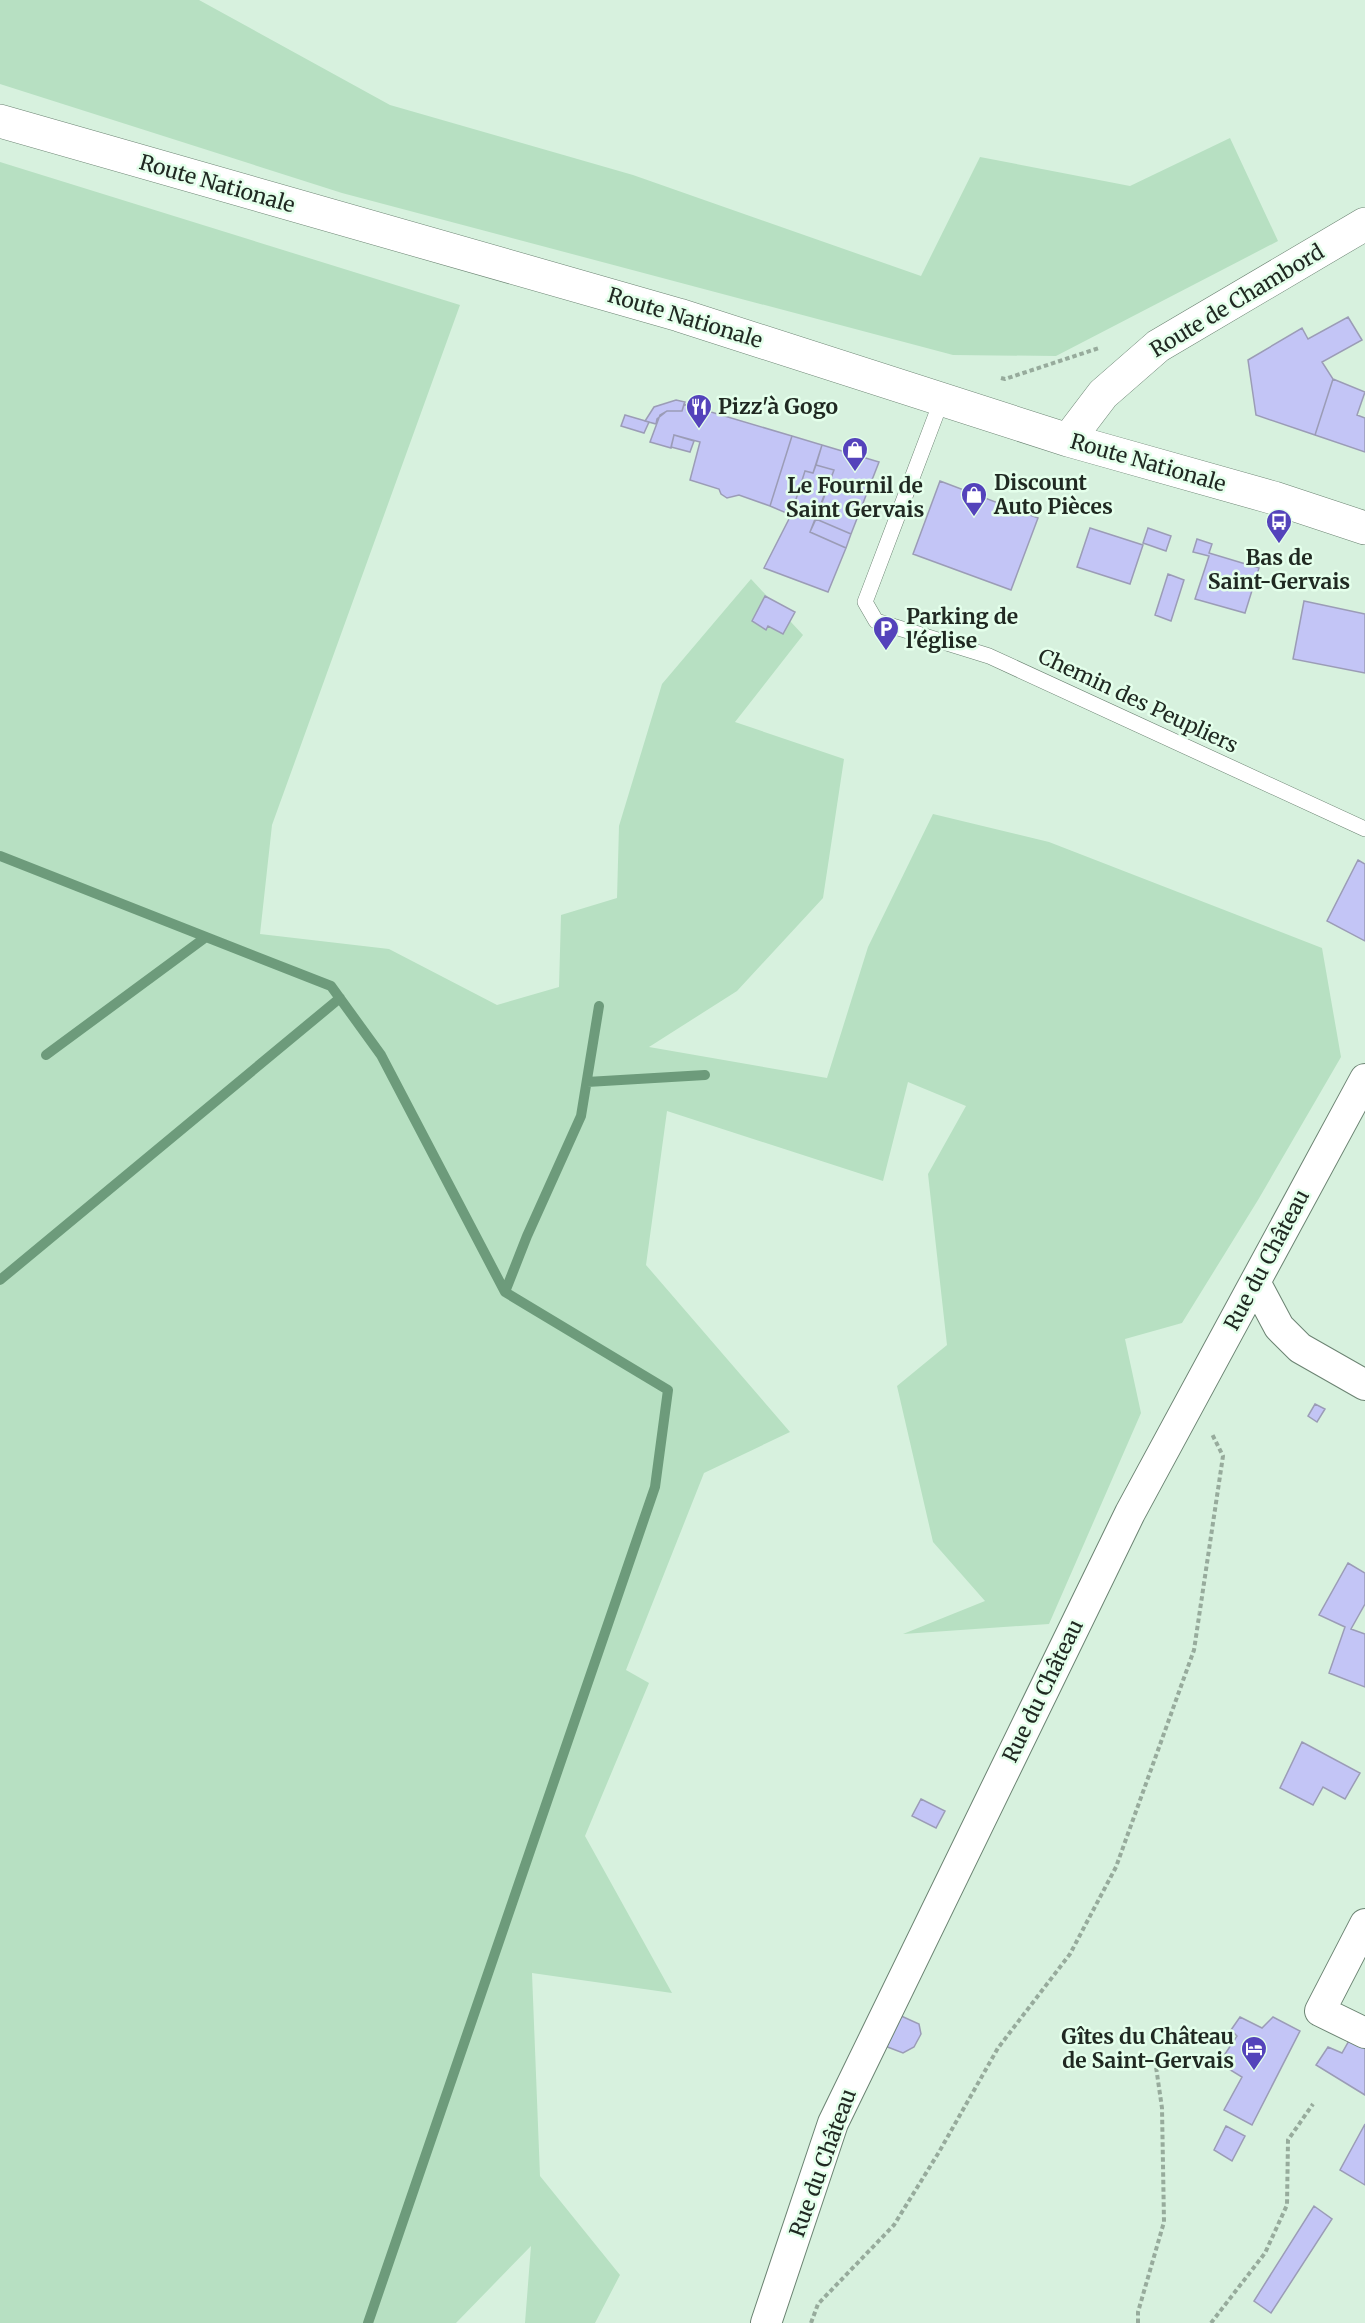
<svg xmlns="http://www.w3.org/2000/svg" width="1365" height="2323" viewBox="0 0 1365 2323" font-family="Merriweather,serif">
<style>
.green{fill:#b7e0c2}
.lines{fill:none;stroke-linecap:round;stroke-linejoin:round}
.stream{stroke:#6d9b7b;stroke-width:10}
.building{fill:#c3c5f6;stroke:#9b9cb6;stroke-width:1.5}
.lane-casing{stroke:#6b8372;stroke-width:16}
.street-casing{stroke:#6b8372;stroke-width:32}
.secondary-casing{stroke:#6b8372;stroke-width:34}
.path{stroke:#97ab9c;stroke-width:4;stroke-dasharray:4.5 3;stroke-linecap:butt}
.lane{stroke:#fff;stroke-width:15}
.street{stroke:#fff;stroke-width:30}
.secondary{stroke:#fff;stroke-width:33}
.labels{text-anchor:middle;stroke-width:5;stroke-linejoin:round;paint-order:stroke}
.street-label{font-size:21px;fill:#202922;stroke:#e4ffeb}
.poi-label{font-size:21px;font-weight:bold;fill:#202922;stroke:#e4ffeb;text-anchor:start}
</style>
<rect width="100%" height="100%" fill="#d7f1de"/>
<path class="green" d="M 0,0 L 199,0 L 390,105 L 633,175 L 921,276 L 980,157 L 1130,186 L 1230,138 L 1278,241 L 1056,356 L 953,355 L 342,193 L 0,84 Z
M 0,162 L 460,305 L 272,825 L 260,934 L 389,949 L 497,1005 L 559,987 L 561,915 L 617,898 L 619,826 L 662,684 L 751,579 L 803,635 L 735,722 L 844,759 L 823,898 L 737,991 L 649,1047 L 827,1078 L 868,947 L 933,814 L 1049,842 L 1322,948 L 1341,1057 L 1258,1200 L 1182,1323 L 1125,1339 L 1141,1413 L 1049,1624 L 903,1634 L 985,1601 L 933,1542 L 897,1386 L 947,1345 L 928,1174 L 966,1106 L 908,1082 L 883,1181 L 667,1111 L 646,1265 L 790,1432 L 704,1473 L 626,1670 L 649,1683 L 585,1836 L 672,1993 L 532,1973 L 540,2176 L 620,2275 L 595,2323 L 525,2323 L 531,2246 L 456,2323 L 0,2323 Z"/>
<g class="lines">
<path class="stream" d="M 0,856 L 331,986 L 381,1055 L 505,1292 L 668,1390 L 655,1487 L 368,2323
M 46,1055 L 206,937
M 587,1082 L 705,1075
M 0,1280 L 340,998
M 505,1292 L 527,1236 L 581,1116 L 599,1006"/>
</g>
<path class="building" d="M 1348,317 L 1362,340 L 1322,362 L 1333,379 L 1315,435 L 1256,415 L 1248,360 L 1302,328 L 1308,339 Z
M 1333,379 L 1365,392 L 1357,415 L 1365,418 L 1365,452 L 1315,435 Z
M 676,400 L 685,402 L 682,411 L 667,411 L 657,419 L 656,424 L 645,421 L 654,407 Z
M 684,404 L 792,436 L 770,506 L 739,495 L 727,498 L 721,494 L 719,489 L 690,480 L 700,442 L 674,435 L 671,448 L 650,442 L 660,415 L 667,411 L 682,411 Z
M 625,415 L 649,422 L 644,433 L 621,426 Z
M 674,435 L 694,441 L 690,452 L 671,447 Z
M 792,436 L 822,445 L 813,473 L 805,471 L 791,515 L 770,506 Z
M 822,445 L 879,462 L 851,534 L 816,519 L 834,470 L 816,465 Z
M 816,465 L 834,470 L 810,532 L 846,548 L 828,592 L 764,568 L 791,515 L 805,471 L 813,473 Z
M 940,481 L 1038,518 L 1011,590 L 913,554 Z
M 816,519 L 851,534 L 846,548 L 810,532 Z
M 1090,528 L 1143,545 L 1130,584 L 1077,567 Z
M 1148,528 L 1171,536 L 1166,551 L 1143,543 Z
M 1197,539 L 1212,544 L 1209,553 L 1259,568 L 1245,613 L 1195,599 L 1209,556 L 1193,552 Z
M 1168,574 L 1184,580 L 1171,621 L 1155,615 Z
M 765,596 L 795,612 L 783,634 L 768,626 L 766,630 L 752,621 Z
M 1304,601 L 1365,614 L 1365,673 L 1293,659 Z
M 1358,860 L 1365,864 L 1365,941 L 1327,921 Z
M 1315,1404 L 1325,1409 L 1317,1422 L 1308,1416 Z
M 1348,1563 L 1365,1573 L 1365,1604 L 1351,1629 L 1365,1634 L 1365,1687 L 1329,1673 L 1345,1627 L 1319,1615 Z
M 1302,1742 L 1360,1773 L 1345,1799 L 1323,1787 L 1313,1805 L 1280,1788 Z
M 921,1799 L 945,1811 L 936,1828 L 912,1816 Z
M 899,2015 L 919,2024 L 921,2034 L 914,2047 L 903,2053 L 885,2046 Z
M 1240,2017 L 1262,2028 L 1273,2017 L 1300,2031 L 1252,2125 L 1224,2110 L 1242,2077 L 1219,2063 L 1237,2036 L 1231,2030 Z
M 1355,2030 L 1365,2036 L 1365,2095 L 1316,2065 L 1328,2047 L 1342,2053 Z
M 1365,2124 L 1365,2185 L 1340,2170 Z
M 1226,2126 L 1245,2136 L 1232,2161 L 1214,2150 Z
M 1314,2206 L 1332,2219 L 1271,2313 L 1254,2301 Z"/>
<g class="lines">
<defs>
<path id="lane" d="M 942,399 L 865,602 L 876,621 L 989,656 L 1365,829"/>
<path id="street" d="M 1255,1282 L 1279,1327 L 1300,1348 L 1365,1385
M 1365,1924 L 1320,2011 L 1365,2033
M 766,2323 L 833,2123 L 1130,1513 L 1365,1079"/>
<path id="secondary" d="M 0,121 L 679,315 L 1068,440 L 1274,498 L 1365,528
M 1068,440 L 1103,394 L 1158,346 L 1365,224"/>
</defs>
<use href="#lane" class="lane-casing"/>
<use href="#street" class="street-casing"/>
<use href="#secondary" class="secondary-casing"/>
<path class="path" d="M 1001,378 L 1005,379 L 1099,348
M 811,2323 L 818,2304 L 894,2225 L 939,2152 L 998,2048 L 1070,1954 L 1116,1867 L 1194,1650 L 1223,1456 L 1212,1434
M 1138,2323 L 1138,2312 L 1164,2222 L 1162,2108 L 1155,2060
M 1211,2323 L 1265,2253 L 1287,2205 L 1288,2140 L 1313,2104"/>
<use href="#lane" class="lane"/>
<use href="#street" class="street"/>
<use href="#secondary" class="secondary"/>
</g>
<defs>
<symbol id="restaurant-pin" viewBox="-11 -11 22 30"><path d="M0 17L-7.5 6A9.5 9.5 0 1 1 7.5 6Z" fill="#5443bb" stroke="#e4ffeb"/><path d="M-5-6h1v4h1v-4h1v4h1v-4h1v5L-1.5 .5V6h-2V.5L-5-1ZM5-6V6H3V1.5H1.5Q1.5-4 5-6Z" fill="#fff"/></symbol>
<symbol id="shop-pin" viewBox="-11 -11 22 30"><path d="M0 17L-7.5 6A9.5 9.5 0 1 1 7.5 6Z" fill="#5443bb" stroke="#e4ffeb"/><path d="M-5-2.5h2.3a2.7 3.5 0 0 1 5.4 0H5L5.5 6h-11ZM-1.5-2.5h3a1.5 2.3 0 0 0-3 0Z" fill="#fff"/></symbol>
<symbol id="bus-pin" viewBox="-11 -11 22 30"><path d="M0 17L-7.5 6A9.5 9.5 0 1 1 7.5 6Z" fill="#5443bb" stroke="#e4ffeb"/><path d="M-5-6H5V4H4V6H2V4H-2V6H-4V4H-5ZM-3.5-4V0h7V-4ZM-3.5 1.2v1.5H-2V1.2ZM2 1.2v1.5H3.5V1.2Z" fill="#fff"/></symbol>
<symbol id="parking-pin" viewBox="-11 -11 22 30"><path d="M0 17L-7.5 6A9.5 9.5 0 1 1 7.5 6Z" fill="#5443bb" stroke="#e4ffeb"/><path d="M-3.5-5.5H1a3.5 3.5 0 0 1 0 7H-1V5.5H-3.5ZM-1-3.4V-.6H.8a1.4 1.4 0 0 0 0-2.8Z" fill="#fff"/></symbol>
<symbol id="hotel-pin" viewBox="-11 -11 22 30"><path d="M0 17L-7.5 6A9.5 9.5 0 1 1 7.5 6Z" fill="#5443bb" stroke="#e4ffeb"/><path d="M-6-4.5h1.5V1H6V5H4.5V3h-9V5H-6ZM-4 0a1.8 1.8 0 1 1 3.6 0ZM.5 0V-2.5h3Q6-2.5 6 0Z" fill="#fff"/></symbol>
</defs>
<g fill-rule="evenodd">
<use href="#restaurant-pin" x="684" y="392" width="30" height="40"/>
<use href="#shop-pin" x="840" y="435" width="30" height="40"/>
<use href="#shop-pin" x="959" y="480" width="30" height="40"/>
<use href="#bus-pin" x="1264" y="507" width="30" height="40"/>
<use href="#parking-pin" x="871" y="614" width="30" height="40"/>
<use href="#hotel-pin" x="1239" y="2034" width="30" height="40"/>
</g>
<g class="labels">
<g class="street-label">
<text transform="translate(217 184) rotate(16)" y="7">Route Nationale</text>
<text transform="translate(1237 301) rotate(-31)" y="7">Route de Chambord</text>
<text transform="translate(685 318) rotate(17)" y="7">Route Nationale</text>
<text transform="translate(1148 463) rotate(16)" y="7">Route Nationale</text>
<text transform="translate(1138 701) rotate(25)" y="7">Chemin des Peupliers</text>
<text transform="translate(1267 1260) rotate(-62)" y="7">Rue du Château</text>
<text transform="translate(1043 1691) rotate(-64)" y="7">Rue du Château</text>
<text transform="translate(823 2163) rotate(-70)" y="7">Rue du Château</text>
</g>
<g class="poi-label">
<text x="718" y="414">Pizz'à Gogo</text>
<text x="994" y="490">Discount<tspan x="994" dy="24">Auto Pièces</tspan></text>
<text x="855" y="493" text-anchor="middle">Le Fournil de<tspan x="855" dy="24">Saint Gervais</tspan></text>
<text x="1279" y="565" text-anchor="middle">Bas de<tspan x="1279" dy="24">Saint-Gervais</tspan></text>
<text x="906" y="624">Parking de<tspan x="906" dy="24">l'église</tspan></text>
<text x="1234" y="2044" text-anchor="end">Gîtes du Château<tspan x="1234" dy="24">de Saint-Gervais</tspan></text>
</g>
</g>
</svg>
